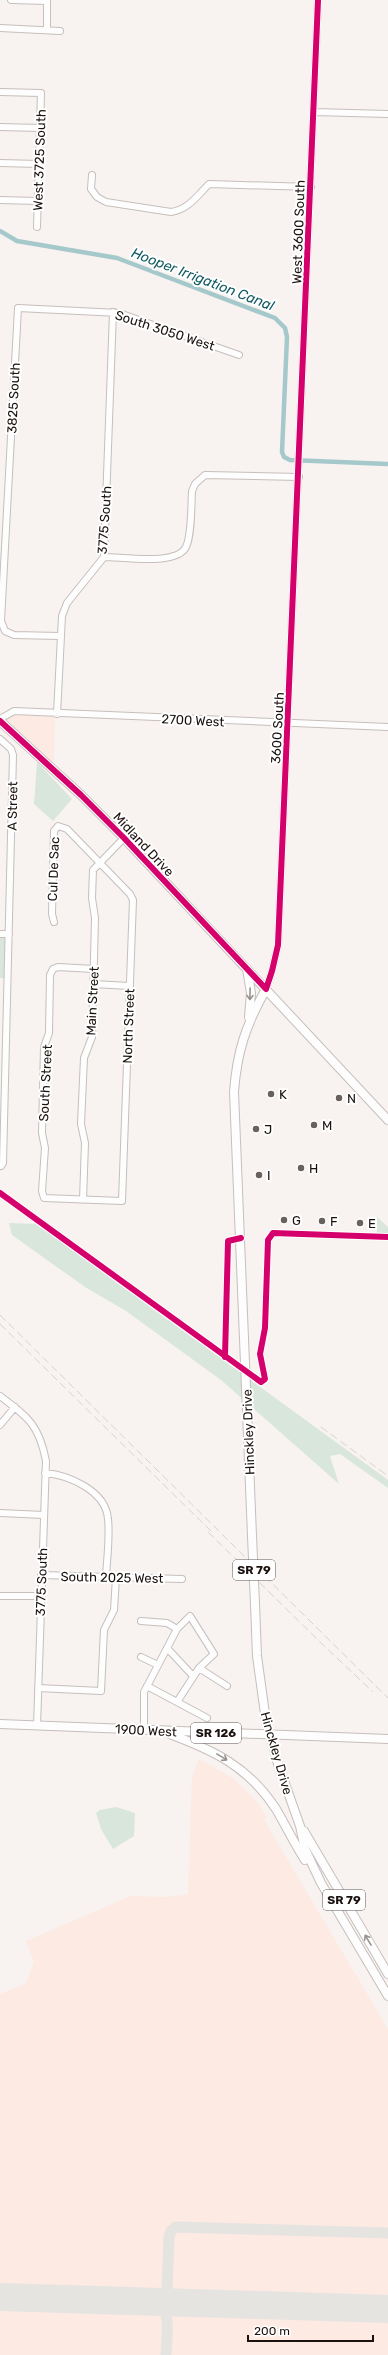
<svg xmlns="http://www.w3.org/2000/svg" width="388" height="2355" viewBox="0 0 388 2355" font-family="Rubik,sans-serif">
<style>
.built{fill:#fceae3}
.green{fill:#d8e6dc}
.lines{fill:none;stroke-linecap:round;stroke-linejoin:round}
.canal{stroke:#a5c8cb;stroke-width:4.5}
.taxiway{stroke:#e6e4e1;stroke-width:11}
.runway{stroke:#e6e4e1;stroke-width:28}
.minor-casing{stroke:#c6bfbc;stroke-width:8}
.major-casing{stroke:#c6bfbc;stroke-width:10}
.minor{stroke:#fefdfd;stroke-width:6}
.major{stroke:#fefdfd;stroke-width:8}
.rail{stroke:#d5d4d2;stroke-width:1;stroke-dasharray:8 4;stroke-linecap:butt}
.major-bridge-casing{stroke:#c6bfbc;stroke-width:10;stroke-linecap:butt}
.major-bridge{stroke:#fefdfd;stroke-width:8}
.cycleway-casing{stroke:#fff;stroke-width:8}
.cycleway{stroke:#d6006c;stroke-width:6}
.oneway{stroke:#989392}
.poi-dot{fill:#68615e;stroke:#fff;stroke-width:1.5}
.labels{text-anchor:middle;stroke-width:4;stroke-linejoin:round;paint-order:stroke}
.shield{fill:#fff;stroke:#5f5957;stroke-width:1}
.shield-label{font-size:12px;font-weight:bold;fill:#1b120f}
.street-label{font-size:13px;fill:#1b120f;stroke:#fff}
.poi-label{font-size:13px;fill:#1b120f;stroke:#fff;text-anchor:start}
.water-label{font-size:14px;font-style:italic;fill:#135c63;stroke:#fff}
</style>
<rect width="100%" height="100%" fill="#f8f3f0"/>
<path class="built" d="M 0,713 L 55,716 L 54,770 L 0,717 Z
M 199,1759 L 234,1779 L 258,1803 L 267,1818 L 264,1820 L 388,2029 L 388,2355 L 0,2355 L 0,1994 L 26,1983 L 34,1962 L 26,1941 L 131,1896 L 166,1897 L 188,1894 L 192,1777 Z"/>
<path class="green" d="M 37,762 L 72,799 L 53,821 L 34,804 Z
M 0,935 L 7,935 L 5,978 L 0,978 Z
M 377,1217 L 388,1227 L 388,1235 L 377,1234 Z
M 9,1223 L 36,1224 L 388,1480 L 388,1488 L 340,1454 L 330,1456 L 339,1484 L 221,1380 L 126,1311 L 85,1287 L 12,1235 Z
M 116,1807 L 135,1813 L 134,1836 L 113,1849 L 101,1829 L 96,1813 L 100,1810 Z"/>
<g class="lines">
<path class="canal" d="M 0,231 L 17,241 L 117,258 L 275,318 L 285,328 L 287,337 L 282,452 L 284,457 L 290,460 L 388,464"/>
<path class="taxiway" d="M 153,2302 C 174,2307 166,2339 166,2355
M 185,2303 L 173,2300 L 167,2291 L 169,2237 L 171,2231 L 176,2227 L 388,2233"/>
<path class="runway" d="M 0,2297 L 388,2309"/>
<defs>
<path id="minor" d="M 11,0 L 47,1
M 0,28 L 60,31
M 47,30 L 47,0
M 0,92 L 41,93 L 37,227
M 314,112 L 388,114
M 0,127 L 40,128
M 0,163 L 39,164
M 92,175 L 91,189 L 97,197 L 106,202 L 171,212 C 189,209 197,196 209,184 L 311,187
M 0,200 L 38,201
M 104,557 C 123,557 177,566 186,547 C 192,534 191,506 192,491 L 195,484 L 205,475 L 299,477
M 60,636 L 14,635 L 5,631 L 1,621 L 18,308 L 119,313 L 239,355
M 57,714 L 62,616 L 67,603 L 104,557 L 113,312
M 0,719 L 14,711 L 388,727
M 0,739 L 11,749 L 13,755 L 3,1163 L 1,1166
M 54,922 L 52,914 L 54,831 L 58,826 L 67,829 L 130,894 L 133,900 L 122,1201 L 44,1198 L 42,1191 L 45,1148 L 42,1133 L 44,1047 L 49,1033 L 50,975 L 53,969 L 58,967 L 94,969
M 0,934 L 9,934
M 93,984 L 130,986
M 266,989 L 272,971 L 278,945 L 318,0
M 83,1200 L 85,1143 L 81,1124 L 84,1058 L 92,1037 L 95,918 L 92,898 L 93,870 L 124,838
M 0,1396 C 29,1418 39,1425 46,1461 L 37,1726
M 0,1425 L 15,1407
M 45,1473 C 69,1475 106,1491 108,1519 C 110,1537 107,1558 106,1577
M 0,1513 L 44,1515
M 41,1575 L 182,1579
M 0,1596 L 40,1596
M 141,1621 L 167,1623 L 177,1629
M 167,1648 L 193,1676
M 141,1657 L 158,1665
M 199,1668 L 227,1686
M 147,1686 L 207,1718
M 38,1688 L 101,1691 L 104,1630 L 114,1610 L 116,1577
M 144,1730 L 144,1692 L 177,1629 L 190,1616 L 214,1654 L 199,1668 L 177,1702"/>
<path id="major" d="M 0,721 L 81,795 L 124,838 L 388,1120
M 247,969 L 251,993 L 249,1017
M 252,1536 L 234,1092 C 237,1051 246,1025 266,989
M 255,1604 L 257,1656 L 266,1721 L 278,1764 L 300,1826 L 305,1849 L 321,1883 L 388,1996
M 0,1724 L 388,1739
M 167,1733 C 213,1750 248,1766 276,1809 C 286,1826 294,1843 305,1860
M 304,1831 L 388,1974"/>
</defs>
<use href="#minor" class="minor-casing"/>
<use href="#major" class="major-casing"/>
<use href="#minor" class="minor"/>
<use href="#major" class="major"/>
<path class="rail" d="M 0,1315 L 388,1698
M 0,1324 L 214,1534
M 321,1427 L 388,1476
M 208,1532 L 320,1642 L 373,1692"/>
<defs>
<path id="major-bridge" d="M 252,1536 L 255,1604"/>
</defs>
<use href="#major-bridge" class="major-bridge-casing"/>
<use href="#major-bridge" class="major-bridge"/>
<defs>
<path id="cycleway" d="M 0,721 L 81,795 L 124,838 L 266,989 L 272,971 L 278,945 L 318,0
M 0,1193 L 261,1382 L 265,1379 L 260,1354 L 265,1328 L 268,1240 L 273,1233 L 388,1237
M 225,1357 L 228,1241 L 241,1238"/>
</defs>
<use href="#cycleway" class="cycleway-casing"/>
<use href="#cycleway" class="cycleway"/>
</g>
<defs><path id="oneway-shaft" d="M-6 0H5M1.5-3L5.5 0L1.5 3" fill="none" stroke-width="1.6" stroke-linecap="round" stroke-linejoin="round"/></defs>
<g class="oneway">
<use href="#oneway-shaft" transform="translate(250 994) rotate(91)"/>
<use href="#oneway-shaft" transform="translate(222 1757) rotate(31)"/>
<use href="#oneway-shaft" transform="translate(368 1940) rotate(-121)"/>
</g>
<g class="poi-dot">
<circle cx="271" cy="1094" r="4"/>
<circle cx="339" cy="1098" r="4"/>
<circle cx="314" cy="1125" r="4"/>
<circle cx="256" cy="1129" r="4"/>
<circle cx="301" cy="1168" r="4"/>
<circle cx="259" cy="1175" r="4"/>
<circle cx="284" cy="1220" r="4"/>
<circle cx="322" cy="1221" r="4"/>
<circle cx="360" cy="1223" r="4"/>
</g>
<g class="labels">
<g class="shield">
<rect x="233" y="1560" width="42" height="20" rx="3"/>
<rect x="191" y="1723" width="50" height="20" rx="3"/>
<rect x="323" y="1890" width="42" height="20" rx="3"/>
</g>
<g class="shield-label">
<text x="254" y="1574">SR 79</text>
<text x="216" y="1737">SR 126</text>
<text x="344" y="1904">SR 79</text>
</g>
<g class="street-label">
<text transform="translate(39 160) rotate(-88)" y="5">West 3725 South</text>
<text transform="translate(298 232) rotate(-88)" y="5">West 3600 South</text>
<text transform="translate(165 330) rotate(18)" y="5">South 3050 West</text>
<text transform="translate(13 398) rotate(-87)" y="5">3825 South</text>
<text transform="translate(104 520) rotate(-86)" y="5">3775 South</text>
<text transform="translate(193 720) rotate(3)" y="5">2700 West</text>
<text transform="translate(277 728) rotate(-87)" y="5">3600 South</text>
<text transform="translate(12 806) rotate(-89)" y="5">A Street</text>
<text transform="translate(144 844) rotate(47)" y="5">Midland Drive</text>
<text transform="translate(53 869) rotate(-88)" y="5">Cul De Sac</text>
<text transform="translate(92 1001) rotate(-87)" y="5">Main Street</text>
<text transform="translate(128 1026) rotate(-88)" y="5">North Street</text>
<text transform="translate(45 1083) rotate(-87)" y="5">South Street</text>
<text transform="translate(248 1432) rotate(-92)" y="5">Hinckley Drive</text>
<text transform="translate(112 1577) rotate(1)" y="5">South 2025 West</text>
<text transform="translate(41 1582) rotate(-88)" y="5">3775 South</text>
<text transform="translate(146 1730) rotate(3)" y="5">1900 West</text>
<text transform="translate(277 1753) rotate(74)" y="5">Hinckley Drive</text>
</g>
<g class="poi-label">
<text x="279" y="1099">K</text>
<text x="347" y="1103">N</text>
<text x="322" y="1130">M</text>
<text x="264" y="1134">J</text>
<text x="309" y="1173">H</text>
<text x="267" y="1180">I</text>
<text x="292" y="1225">G</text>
<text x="330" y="1226">F</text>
<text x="368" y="1228">E</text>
</g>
<g class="water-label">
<text transform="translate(203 279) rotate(21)" y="5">Hooper Irrigation Canal</text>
</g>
</g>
<path d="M248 2335v6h125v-6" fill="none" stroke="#1b120f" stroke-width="2"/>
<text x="254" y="2335" font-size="12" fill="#1b120f" stroke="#ffffff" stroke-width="3" paint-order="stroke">200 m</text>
</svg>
